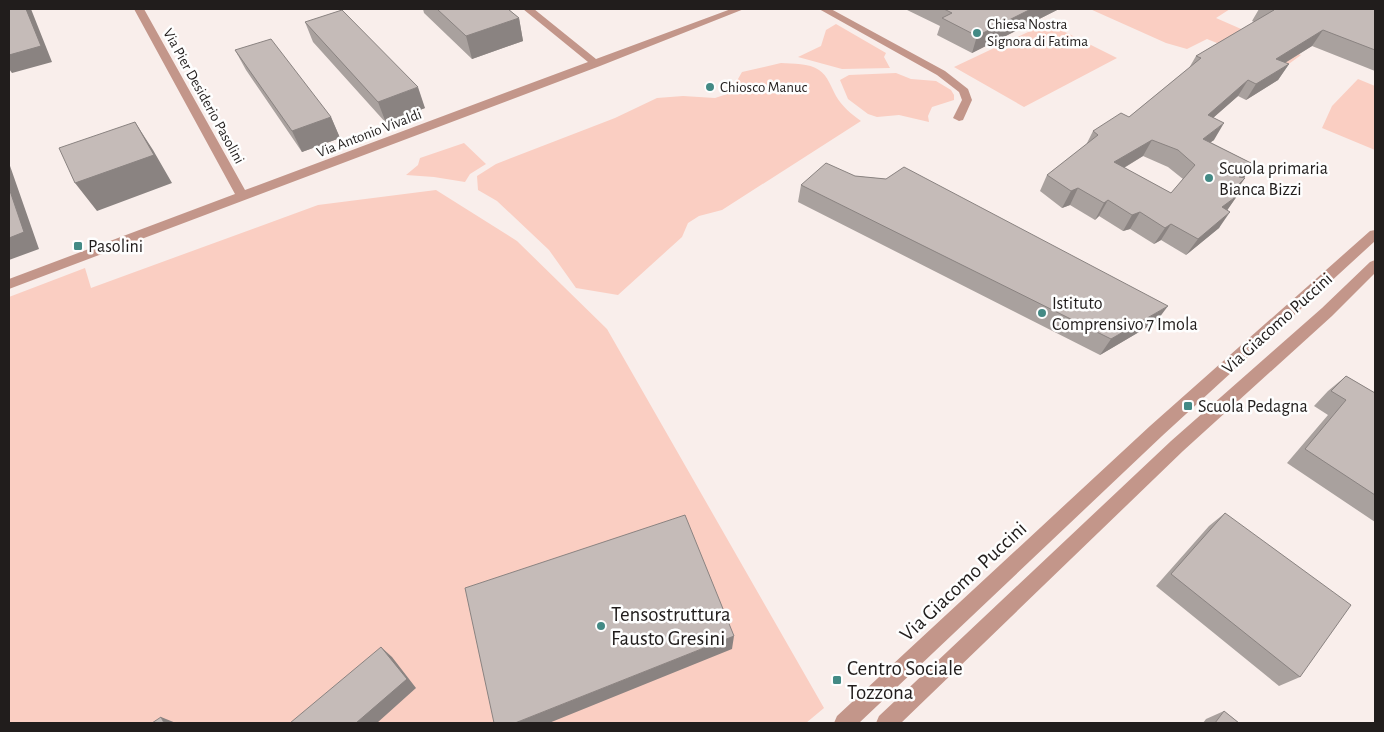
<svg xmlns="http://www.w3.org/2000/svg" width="1384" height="732" viewBox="0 0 1384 732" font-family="'Alegreya Sans',sans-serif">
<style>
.green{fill:#facec2}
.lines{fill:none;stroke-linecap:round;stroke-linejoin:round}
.minor{fill:#c3968a;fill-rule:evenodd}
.wall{fill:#a9a19e;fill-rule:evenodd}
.shaded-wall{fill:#8a8381}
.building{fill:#c5bbb8;stroke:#8a8381;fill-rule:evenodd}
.poi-dot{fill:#438a85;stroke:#fefefe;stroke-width:2}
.labels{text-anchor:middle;stroke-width:5;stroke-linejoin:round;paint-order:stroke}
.far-poi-label{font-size:15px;fill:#211d1c;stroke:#fefefe;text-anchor:start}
.far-street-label{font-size:15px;fill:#211d1c;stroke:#fefefe}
.poi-label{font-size:18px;fill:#211d1c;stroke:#fefefe;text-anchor:start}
.street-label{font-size:18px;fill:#211d1c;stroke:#fefefe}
.near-street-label{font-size:21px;fill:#211d1c;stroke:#fefefe}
.near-poi-label{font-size:21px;fill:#211d1c;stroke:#fefefe;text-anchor:start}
</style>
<rect width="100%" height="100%" fill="#f9eeeb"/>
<path class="green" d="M 1090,9 L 1230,9 L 1216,18 L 1301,55 L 1282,69 L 1207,39 L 1187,49 L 1166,43 Z
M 1047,23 L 1117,58 L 1024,107 L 954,67 Z
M 836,24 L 886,53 L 884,57 L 890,68 L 842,69 L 798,57 L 821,46 L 826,30 Z
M 781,63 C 793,64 809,63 819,70 C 828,76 831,87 836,96 C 842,106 851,114 861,121 L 722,210 L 699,216 L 688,223 L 682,237 L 618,295 L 576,288 L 549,250 L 497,201 L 478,190 L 477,176 L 496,164 L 615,118 L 657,98 L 683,96 L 715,98 L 730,93 L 742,72 Z
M 896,73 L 911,79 L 936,81 L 951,90 L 954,95 L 954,100 L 932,107 L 928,116 L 929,122 L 899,115 L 877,117 L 868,114 L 848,99 L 840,80 L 849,75 Z
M 1358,79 L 1375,86 L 1375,150 L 1322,128 L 1332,106 Z
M 464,143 L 486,164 L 470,174 L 465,182 L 434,177 L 406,175 L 418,165 L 420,158 Z
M 436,190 L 517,241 L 607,329 L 824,708 L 806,723 L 9,723 L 9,297 L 85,268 L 91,288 L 318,205 Z"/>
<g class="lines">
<path class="minor" d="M 134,9 L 144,9 L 245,190 L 588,62 L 523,9 L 534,9 L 596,59 L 731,9 L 744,9 L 600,66 L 9,289 L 9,279 L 235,194 Z
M 819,9 L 831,9 L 945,71 L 968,89 L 972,100 L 963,120 L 959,121 L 953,118 L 962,100 L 959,92 L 937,75 Z
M 1375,230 L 1375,241 L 1162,436 L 859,723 L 834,723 L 837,716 L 1150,426 L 1370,231 Z
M 1375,260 L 1375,273 L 1332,316 L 1183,451 L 901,723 L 876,723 L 879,716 L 1171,441 L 1322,308 L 1370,262 Z"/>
</g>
<path class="wall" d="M 423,9 L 508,9 L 519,18 L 523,41 L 472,59 L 424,13 Z
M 905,9 L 1059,9 L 972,53 L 937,35 L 940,26 Z
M 1259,9 L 1375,9 L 1375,71 L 1312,46 L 1285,63 L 1289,64 L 1278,80 L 1246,100 L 1238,96 L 1213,118 L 1214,140 L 1210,142 L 1253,164 L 1244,178 L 1245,178 L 1234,194 L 1237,196 L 1227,210 L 1219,228 L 1186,255 L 1161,240 L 1154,244 L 1130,229 L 1123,231 L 1099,216 L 1095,220 L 1070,205 L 1062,208 L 1040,191 L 1047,175 L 1086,145 L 1093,131 L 1129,117 L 1189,68 L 1196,56 L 1254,22 L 1252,21 ZM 1143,156 L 1168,167 L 1183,179 L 1171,193 L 1124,168 Z
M 305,22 L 425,108 L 386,123 L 313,42 Z
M 235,50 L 331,117 L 340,138 L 302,152 L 246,70 Z
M 855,176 L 886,179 L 1156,322 L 1100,355 L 798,202 L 801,185 Z
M 1346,376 L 1375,393 L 1375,522 L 1287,463 L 1328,415 L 1314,406 L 1328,391 Z
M 1225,513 L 1300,677 L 1279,686 L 1156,586 L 1209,526 Z
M 1224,711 L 1239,723 L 1203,723 L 1206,719 Z"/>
<path class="shaded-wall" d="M 26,9 L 31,9 L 52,62 L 12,73 L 9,69 L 9,55 Z
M 1031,9 L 1059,9 L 972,53 L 977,36 Z
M 519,18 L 523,41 L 472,59 L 466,36 Z
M 1323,30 L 1312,46 L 1265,75 L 1276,59 Z
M 1289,64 L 1278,80 L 1246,100 L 1256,84 Z
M 1248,80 L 1238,96 L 1198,131 L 1208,115 Z
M 418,87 L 425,108 L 386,123 L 378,102 Z
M 331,117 L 340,138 L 302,152 L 292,131 Z
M 135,122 L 153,150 L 172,183 L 97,211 L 75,183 Z
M 1224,123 L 1214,140 L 1193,155 L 1203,139 Z
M 1152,140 L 1143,156 L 1105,179 L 1114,162 Z
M 9,163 L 39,249 L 9,260 Z
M 1253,164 L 1242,181 L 1239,177 Z
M 1245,178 L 1233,195 L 1231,192 Z
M 1078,188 L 1070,205 L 1062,208 L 1071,191 Z
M 1237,196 L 1226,212 L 1222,207 Z
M 1108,200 L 1099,216 L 1095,220 L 1104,203 Z
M 1140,212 L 1130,229 L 1123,231 L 1132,215 Z
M 1230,212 L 1219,228 L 1186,255 L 1198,239 Z
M 1171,224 L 1161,240 L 1154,244 L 1165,228 Z
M 1168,306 L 1156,322 L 1100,355 L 1111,339 Z
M 734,636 L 732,649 L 549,723 L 515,723 Z
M 381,647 L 392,657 L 416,688 L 377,723 L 356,723 Z
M 161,717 L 176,723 L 164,723 Z"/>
<path class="building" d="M 9,9 L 26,9 L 41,46 L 9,55 Z
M 437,9 L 508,9 L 519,18 L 466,36 Z
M 944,9 L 1031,9 L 977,36 L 942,18 L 952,13 Z
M 1270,9 L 1375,9 L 1375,50 L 1323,30 L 1276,59 L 1289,64 L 1256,84 L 1248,80 L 1208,115 L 1224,123 L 1203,139 L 1253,164 L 1239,177 L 1245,178 L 1231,192 L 1237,196 L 1222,207 L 1230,212 L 1198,239 L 1171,224 L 1165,228 L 1140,212 L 1132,215 L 1108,200 L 1104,203 L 1078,188 L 1071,191 L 1047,175 L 1098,135 L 1093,131 L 1121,113 L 1129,117 L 1201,58 L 1196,56 L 1274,10 ZM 1152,140 L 1178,150 L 1195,165 L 1171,193 L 1114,162 Z
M 342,10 L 418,87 L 378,102 L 305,22 Z
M 271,39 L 331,117 L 292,131 L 235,50 Z
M 135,122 L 154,155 L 75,183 L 59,148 Z
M 826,163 L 855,176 L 886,179 L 904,167 L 1168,306 L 1111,339 L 801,185 Z
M 9,188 L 24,232 L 9,238 Z
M 1346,376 L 1375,393 L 1375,495 L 1305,449 L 1346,400 L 1331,391 Z
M 1225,513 L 1351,605 L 1300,677 L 1171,574 Z
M 685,515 L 734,636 L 515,723 L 494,723 L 465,588 Z
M 381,647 L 407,679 L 356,723 L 290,723 Z
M 1224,711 L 1239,723 L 1215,723 Z
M 161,717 L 164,723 L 152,723 Z"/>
<g class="poi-dot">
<circle cx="977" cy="33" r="5"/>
<circle cx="710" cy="87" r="5"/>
<circle cx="1209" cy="178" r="5"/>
<rect x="73" y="241" width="10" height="10" rx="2.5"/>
<circle cx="1042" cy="313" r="5"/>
<rect x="1183" y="401" width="10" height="10" rx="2.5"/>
<circle cx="601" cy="626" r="5"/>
<rect x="832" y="675" width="10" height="10" rx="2.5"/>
</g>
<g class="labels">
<g class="far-poi-label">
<text x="987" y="29">Chiesa Nostra<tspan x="987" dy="17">Signora di Fatima</tspan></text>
<text x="720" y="92">Chiosco Manuc</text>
</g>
<g class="far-street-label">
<text transform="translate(204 96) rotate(61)" y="5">Via Pier Desiderio Pasolini</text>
<text transform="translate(369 133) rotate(-21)" y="5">Via Antonio Vivaldi</text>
</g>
<g class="poi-label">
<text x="1219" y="174">Scuola primaria<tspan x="1219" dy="21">Bianca Bizzi</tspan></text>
<text x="88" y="252">Pasolini</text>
<text x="1052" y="309">Istituto<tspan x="1052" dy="21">Comprensivo 7 Imola</tspan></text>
<text x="1198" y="412">Scuola Pedagna</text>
</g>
<g class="street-label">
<text transform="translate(1277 323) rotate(-42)" y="6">Via Giacomo Puccini</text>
</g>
<g class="near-street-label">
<text transform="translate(963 581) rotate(-43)" y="7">Via Giacomo Puccini</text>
</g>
<g class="near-poi-label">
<text x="611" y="621">Tensostruttura<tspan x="611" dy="24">Fausto Gresini</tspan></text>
<text x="847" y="675">Centro Sociale<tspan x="847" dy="24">Tozzona</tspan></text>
</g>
</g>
<rect width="1384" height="732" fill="none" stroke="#211d1c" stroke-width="20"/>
</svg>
